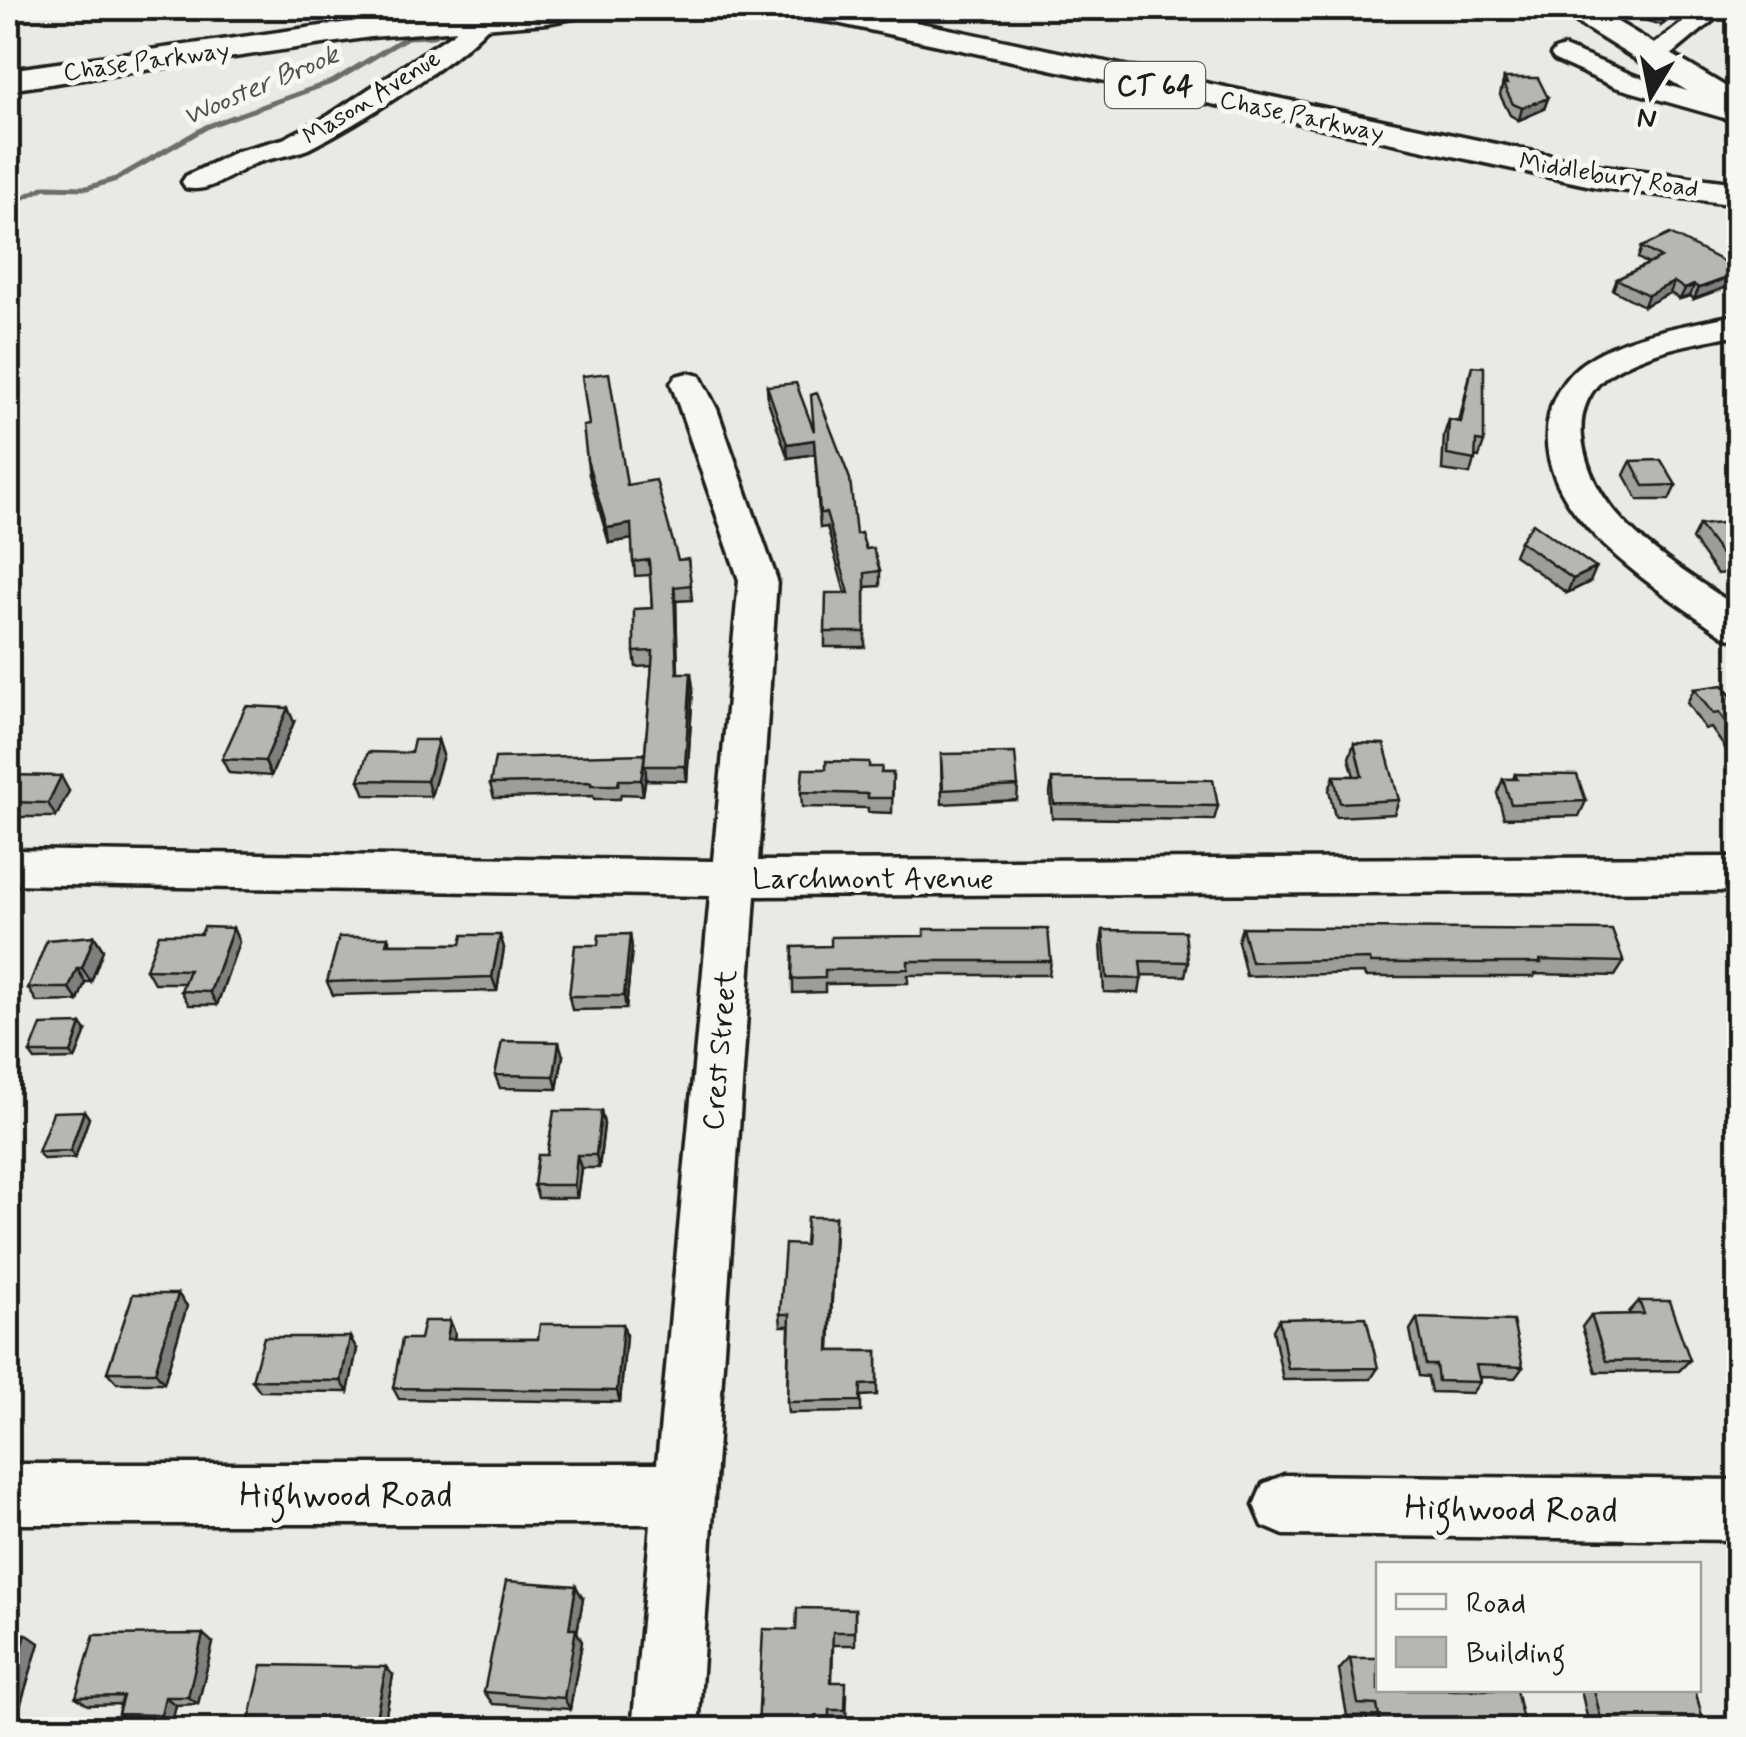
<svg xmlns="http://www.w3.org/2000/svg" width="1746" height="1737" viewBox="0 0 1746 1737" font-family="Mynerve,sans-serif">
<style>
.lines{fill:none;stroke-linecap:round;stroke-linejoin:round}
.stream{stroke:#6d6d6c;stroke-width:5}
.minor-casing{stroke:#1c1c1c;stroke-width:7}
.major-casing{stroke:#1c1c1c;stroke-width:7}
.minor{fill:#f6f6f2;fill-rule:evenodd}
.major{fill:#f6f6f2;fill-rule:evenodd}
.wall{fill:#9d9d9a;stroke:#1c1c1c;stroke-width:2.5}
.shaded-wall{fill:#7f7f7d;stroke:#1c1c1c;stroke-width:2.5}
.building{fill:#b6b6b3;stroke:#1c1c1c;stroke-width:2.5}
.labels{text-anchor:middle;stroke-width:10;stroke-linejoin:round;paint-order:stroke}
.far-street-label{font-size:25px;fill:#1c1c1c;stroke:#f6f6f2}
.far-water-label{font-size:28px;font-style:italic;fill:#525251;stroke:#f6f6f2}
.shield{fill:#f6f6f2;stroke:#5d5d5c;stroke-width:2.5}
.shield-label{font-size:28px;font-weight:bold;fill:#1c1c1c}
.street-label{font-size:30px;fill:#1c1c1c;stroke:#f6f6f2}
.near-street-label{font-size:35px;fill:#1c1c1c;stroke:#f6f6f2}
</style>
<rect width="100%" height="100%" fill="#e9e9e5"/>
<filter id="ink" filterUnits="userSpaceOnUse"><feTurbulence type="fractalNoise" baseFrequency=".01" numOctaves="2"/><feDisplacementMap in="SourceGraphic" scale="20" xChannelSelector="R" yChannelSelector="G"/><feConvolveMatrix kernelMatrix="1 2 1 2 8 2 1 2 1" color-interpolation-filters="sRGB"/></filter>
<g filter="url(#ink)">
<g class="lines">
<path class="stream" d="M 8,205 L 45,187 L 87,188 L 116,179 L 208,126 L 334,81 L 407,37 L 433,36 L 454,27 L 464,8"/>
<defs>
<path id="minor" d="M 1701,8 L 1728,8 L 1664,61 L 1646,61 L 1642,56 L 1646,51 Z
M 483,11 L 495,18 C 467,57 353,127 308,149 C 291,156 273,157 256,163 C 234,172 211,194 186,188 L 182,182 L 186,176 L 237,151 L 283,139 L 328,116 L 452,34 L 474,13 Z
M 1564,47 L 1633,75 L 1738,106 L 1738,122 L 1615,87 L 1555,60 L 1551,55 L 1555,50 Z
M 1738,314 L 1738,334 C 1697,343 1651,349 1613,372 C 1590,386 1579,411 1582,438 C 1592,522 1675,564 1738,608 L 1738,640 L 1724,636 C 1659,589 1528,514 1549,416 C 1553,395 1567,373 1586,361 C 1629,332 1688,326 1738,314 Z
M 688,373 L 700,376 L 717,409 L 777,580 L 758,861 L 1738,857 L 1738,891 L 755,896 L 698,1730 L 632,1730 L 651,1524 L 8,1524 L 8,1464 L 657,1464 L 710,896 L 8,884 L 8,850 L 713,861 L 739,580 L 671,383 L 676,376 Z
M 1284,1475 L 1738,1480 L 1738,1540 L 1284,1535 L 1263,1526 L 1254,1505 L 1263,1484 Z"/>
<path id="major" d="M 514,8 L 598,8 L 594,14 L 547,23 L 371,37 L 8,90 L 8,70 L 371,19 Z
M 761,8 L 849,8 L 1596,165 L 1738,183 L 1738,205 L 1596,187 L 832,22 L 765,14 Z
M 1559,8 L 1594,8 L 1738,94 L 1738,118 L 1726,115 L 1563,14 Z"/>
</defs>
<use href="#minor" class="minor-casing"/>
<use href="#major" class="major-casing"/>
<use href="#minor" class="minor"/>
<use href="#major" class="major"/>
</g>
<path class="wall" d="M 1631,8 L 1684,8 L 1662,25 L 1628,16 Z
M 1504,78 L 1548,98 L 1544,109 L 1519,120 L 1510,115 L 1500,95 Z
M 1642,247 L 1738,269 L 1694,299 L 1690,296 L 1680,299 L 1670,293 L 1644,306 L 1613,290 L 1617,279 L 1648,264 L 1638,258 Z
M 1472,366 L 1484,442 L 1479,457 L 1475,456 L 1470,474 L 1442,470 L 1444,435 L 1449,420 L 1459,422 Z
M 767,386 L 813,429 L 856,534 L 880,571 L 880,586 L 865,587 L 865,647 L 825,647 L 825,632 L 845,593 L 827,527 L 820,528 L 815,454 L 788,458 L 768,401 Z
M 587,460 L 627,485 L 678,560 L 688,559 L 692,600 L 676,601 L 678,673 L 693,687 L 687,781 L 647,780 L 646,776 L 643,795 L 621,794 L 620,799 L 594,799 L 593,796 L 494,798 L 490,784 L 645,754 L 652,666 L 636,667 L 634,652 L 652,608 L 650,575 L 635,576 L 632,539 L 609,543 L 589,475 Z
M 1631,461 L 1676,485 L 1669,500 L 1638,500 L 1624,475 Z
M 1699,525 L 1738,530 L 1738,572 L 1717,574 L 1692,539 Z
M 1520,541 L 1590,582 L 1567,593 L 1514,555 Z
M 1694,689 L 1733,699 L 1738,698 L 1738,750 L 1728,752 L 1711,728 L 1705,729 L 1687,703 Z
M 294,722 L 271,776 L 229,773 L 222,759 Z
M 438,740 L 443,755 L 431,796 L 365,795 L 359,780 L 411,753 Z
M 1354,743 L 1399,800 L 1394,814 L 1335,817 L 1329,790 L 1334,776 L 1354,776 L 1349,758 Z
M 941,754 L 1018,786 L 1017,800 L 942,804 Z
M 869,767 L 881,773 L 893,773 L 892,813 L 868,812 L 868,808 L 802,807 L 801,792 L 826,769 Z
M 1515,774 L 1586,801 L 1579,816 L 1504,818 L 1497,793 L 1503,779 L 1513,779 Z
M 8,775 L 69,791 L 56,817 L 8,817 Z
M 1052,779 L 1218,806 L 1214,820 L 1052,818 L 1050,793 Z
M 1242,927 L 1624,962 L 1615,976 L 1535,974 L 1534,977 L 1365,977 L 1364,973 L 1246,976 L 1238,941 Z
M 233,928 L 239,942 L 217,1005 L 189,1005 L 181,991 L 184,983 L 154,983 L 146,969 L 201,934 Z
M 1103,930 L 1188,962 L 1185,976 L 1142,975 L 1139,993 L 1104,992 L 1101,943 Z
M 630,934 L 632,948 L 626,1009 L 572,1010 L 569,996 L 598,945 Z
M 500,935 L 504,948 L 497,991 L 333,995 L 327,982 L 388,937 L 391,944 L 461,944 Z
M 94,936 L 103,950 L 91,982 L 85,982 L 78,1001 L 37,1002 L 28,988 Z
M 793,947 L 1051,961 L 1049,975 L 908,975 L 908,983 L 825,984 L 825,992 L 793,993 Z
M 86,1031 L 75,1059 L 35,1060 L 30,1053 Z
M 563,1056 L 557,1089 L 500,1088 L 495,1075 Z
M 84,1111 L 89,1118 L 75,1158 L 43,1159 L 38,1152 Z
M 601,1111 L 604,1124 L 599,1168 L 581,1168 L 577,1198 L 538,1198 L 534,1185 L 547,1155 Z
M 835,1217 L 830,1351 L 877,1351 L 877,1395 L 861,1396 L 861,1412 L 788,1413 L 787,1402 L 789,1326 L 781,1326 L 780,1314 L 805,1245 Z
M 178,1294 L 187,1306 L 164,1383 L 117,1383 L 107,1372 Z
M 1639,1301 L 1690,1360 L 1679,1371 L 1596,1372 L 1582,1327 L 1591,1315 L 1630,1315 L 1629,1312 Z
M 1417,1318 L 1523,1367 L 1515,1378 L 1479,1377 L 1480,1382 L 1472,1393 L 1431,1392 L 1428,1377 L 1419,1376 L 1410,1330 Z
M 1279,1319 L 1378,1368 L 1371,1379 L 1283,1380 L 1273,1330 Z
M 450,1321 L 455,1333 L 454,1339 L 538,1339 L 623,1324 L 626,1335 L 620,1402 L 399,1399 L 393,1388 L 420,1339 Z
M 357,1349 L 348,1392 L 260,1391 L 252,1380 Z
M 583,1599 L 577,1632 L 582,1642 L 570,1709 L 493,1704 L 484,1692 Z
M 855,1609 L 855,1645 L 833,1645 L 832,1682 L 847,1694 L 846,1721 L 830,1722 L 796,1630 Z
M 8,1635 L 39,1643 L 20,1706 L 8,1706 Z
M 213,1643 L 198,1704 L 176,1705 L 172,1722 L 129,1722 L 118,1714 L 120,1704 L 88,1705 L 76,1697 Z
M 1350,1658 L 1525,1730 L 1368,1730 L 1366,1716 L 1347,1716 L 1339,1670 Z
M 393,1675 L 383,1730 L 247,1730 Z
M 1581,1690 L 1695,1690 L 1705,1728 L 1702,1730 L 1590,1730 Z"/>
<path class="shaded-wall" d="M 1673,8 L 1684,8 L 1662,25 L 1667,12 Z
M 1548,98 L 1544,109 L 1519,120 L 1522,108 Z
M 1738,274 L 1738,283 L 1694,299 L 1699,288 Z
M 1674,282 L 1670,293 L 1644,306 L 1648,295 Z
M 1694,285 L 1690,296 L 1680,299 L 1685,289 Z
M 814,440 L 815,454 L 788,458 L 787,444 Z
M 631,524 L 633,539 L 609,543 L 607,528 Z
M 1596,568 L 1590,582 L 1567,593 L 1573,579 Z
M 674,587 L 676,601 L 678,688 L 677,673 Z
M 691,673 L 693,687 L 687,781 L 685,766 Z
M 288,708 L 294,722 L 271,776 L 265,761 Z
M 438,740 L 443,755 L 431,796 L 427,781 Z
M 645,754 L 646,776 L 643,795 L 641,780 Z
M 61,776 L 69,791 L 56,817 L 48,803 Z
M 233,928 L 239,942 L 217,1005 L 210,992 Z
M 630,934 L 632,948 L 626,1009 L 624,996 Z
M 500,935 L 504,948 L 497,991 L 492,977 Z
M 94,936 L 103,950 L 91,982 L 82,968 Z
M 77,968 L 85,982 L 78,1001 L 69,988 Z
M 81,1024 L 86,1031 L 75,1059 L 71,1053 Z
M 559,1042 L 563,1056 L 557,1089 L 554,1076 Z
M 84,1111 L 89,1118 L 75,1158 L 70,1151 Z
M 601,1111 L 604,1124 L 599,1168 L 596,1155 Z
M 577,1155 L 581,1168 L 577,1198 L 574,1185 Z
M 835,1217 L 835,1230 L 829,1363 L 829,1351 Z
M 178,1294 L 187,1306 L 164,1383 L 155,1372 Z
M 450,1321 L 455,1333 L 452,1350 L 447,1339 Z
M 623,1324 L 626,1335 L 620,1402 L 617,1391 Z
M 350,1337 L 357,1349 L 348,1392 L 341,1381 Z
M 576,1586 L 583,1599 L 577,1632 L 582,1642 L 570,1709 L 564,1698 L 569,1629 Z
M 26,1634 L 39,1643 L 20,1706 L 8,1699 L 8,1695 Z
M 203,1634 L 213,1643 L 198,1704 L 188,1697 Z
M 386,1667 L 393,1675 L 383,1730 L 376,1730 L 374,1728 Z
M 165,1697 L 176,1705 L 172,1722 L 161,1715 Z"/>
<path class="building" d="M 1650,8 L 1673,8 L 1667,12 Z
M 1504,78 L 1538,78 L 1548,98 L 1522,108 L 1513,104 L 1503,84 L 1507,84 Z
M 1670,234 L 1738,269 L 1738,274 L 1699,288 L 1694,285 L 1685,289 L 1674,282 L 1648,295 L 1617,279 L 1661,258 L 1642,247 Z
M 1472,366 L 1484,367 L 1484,442 L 1476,441 L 1475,460 L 1447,455 L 1449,420 L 1461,422 Z
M 609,373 L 627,485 L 656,480 L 678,560 L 688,559 L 691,585 L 674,587 L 677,673 L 691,673 L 685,766 L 644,766 L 653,651 L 634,652 L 634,609 L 652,608 L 649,560 L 633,562 L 631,524 L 607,528 L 587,460 L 583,426 L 589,425 L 582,376 Z
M 796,383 L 814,431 L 811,395 L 817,393 L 850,479 L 856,534 L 861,533 L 866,549 L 873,548 L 880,571 L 865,573 L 865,632 L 825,632 L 826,593 L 849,593 L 826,513 L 820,513 L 814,440 L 787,444 L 767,386 Z
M 1661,460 L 1676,485 L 1644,486 L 1631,461 Z
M 1733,522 L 1738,530 L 1738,558 L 1725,560 L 1699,525 Z
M 1533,523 L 1596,568 L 1573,579 L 1520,541 Z
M 1723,685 L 1733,699 L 1738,698 L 1738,737 L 1736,737 L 1719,713 L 1713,714 L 1694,689 Z
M 246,706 L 288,708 L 265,761 L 222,759 Z
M 414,740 L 438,740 L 427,781 L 359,780 L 368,752 L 411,753 Z
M 1354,743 L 1384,744 L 1399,800 L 1340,803 L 1334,776 L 1362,776 Z
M 1015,753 L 1018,786 L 943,790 L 941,754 Z
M 645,754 L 641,780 L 619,780 L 618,785 L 591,785 L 591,782 L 490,784 L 495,758 Z
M 826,761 L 869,762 L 869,767 L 882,767 L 881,773 L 893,773 L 892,798 L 868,798 L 868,794 L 801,792 L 803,769 L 826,769 Z
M 1515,774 L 1577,775 L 1586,801 L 1511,804 L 1503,779 L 1517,779 Z
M 8,775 L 61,776 L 48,803 L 8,802 Z
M 1052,779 L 1213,780 L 1218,806 L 1054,804 Z
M 204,927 L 233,928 L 210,992 L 181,991 L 189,970 L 146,969 L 159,934 L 201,934 Z
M 1242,927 L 1612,930 L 1624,962 L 1540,960 L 1541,963 L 1371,963 L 1370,959 L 1251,962 Z
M 924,929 L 1048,929 L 1051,961 L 908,961 L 908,969 L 825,970 L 825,978 L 792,979 L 793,947 L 831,946 L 831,937 L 924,936 Z
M 1103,930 L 1185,931 L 1188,962 L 1140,961 L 1142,979 L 1107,978 Z
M 630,934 L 624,996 L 569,996 L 575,945 L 598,945 L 599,935 Z
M 463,935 L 500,935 L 492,977 L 327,982 L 339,937 L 388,937 L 386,944 L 461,944 Z
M 94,936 L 82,968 L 77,968 L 69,988 L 28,988 L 47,940 Z
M 81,1024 L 71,1053 L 30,1053 L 41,1025 Z
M 502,1041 L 559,1042 L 554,1076 L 495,1075 Z
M 84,1111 L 70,1151 L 38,1152 L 53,1112 Z
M 554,1111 L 601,1111 L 596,1155 L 577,1155 L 574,1185 L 534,1185 L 538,1155 L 547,1155 Z
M 807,1217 L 835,1217 L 829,1351 L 877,1351 L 877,1384 L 861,1385 L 860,1401 L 787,1402 L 790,1314 L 780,1314 L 785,1244 L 805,1245 Z
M 133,1294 L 178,1294 L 155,1372 L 107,1372 Z
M 1639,1301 L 1669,1301 L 1690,1360 L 1606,1361 L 1591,1315 L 1644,1314 Z
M 1366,1317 L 1378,1368 L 1288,1369 L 1279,1319 Z
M 1417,1318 L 1513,1321 L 1523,1367 L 1476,1365 L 1480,1382 L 1438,1381 L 1436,1365 L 1426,1365 Z
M 424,1321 L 450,1321 L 447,1339 L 538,1339 L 540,1324 L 623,1324 L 617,1391 L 393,1388 L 402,1339 L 420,1339 Z
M 264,1337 L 350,1337 L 341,1381 L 252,1380 Z
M 506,1581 L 576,1586 L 569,1629 L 576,1629 L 564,1698 L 484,1692 Z
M 797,1608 L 855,1609 L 855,1632 L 833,1632 L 831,1682 L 846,1682 L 845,1710 L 829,1710 L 829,1730 L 758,1729 L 763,1629 L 796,1630 Z
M 26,1634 L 8,1695 L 8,1635 Z
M 203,1634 L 188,1697 L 165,1697 L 161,1715 L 118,1714 L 123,1696 L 76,1697 L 94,1635 Z
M 1350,1658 L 1378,1658 L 1378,1690 L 1516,1690 L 1525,1729 L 1381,1729 L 1377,1705 L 1358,1704 Z
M 262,1665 L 386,1667 L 374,1728 L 316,1727 L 316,1730 L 247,1730 Z
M 1594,1690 L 1695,1690 L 1705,1728 L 1602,1723 Z"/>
</g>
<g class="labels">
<g class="far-street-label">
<text transform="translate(146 60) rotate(-8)" y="9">Chase Parkway</text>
<text transform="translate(371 96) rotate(-32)" y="9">Mason Avenue</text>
<text transform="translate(1302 115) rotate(12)" y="9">Chase Parkway</text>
<text transform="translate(1609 174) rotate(9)" y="9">Middlebury Road</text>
</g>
<g class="far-water-label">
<text transform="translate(260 84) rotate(-23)" y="10">Wooster Brook</text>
</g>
<rect class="shield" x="1105" y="62" width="100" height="46" rx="8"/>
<g class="shield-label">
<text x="1155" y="95">CT 64</text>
</g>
<g class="street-label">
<text x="873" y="888">Larchmont Avenue</text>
<text transform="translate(719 1050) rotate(-85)" y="10">Crest Street</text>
</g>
<g class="near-street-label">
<text x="346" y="1506">Highwood Road</text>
<text transform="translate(1511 1508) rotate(1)" y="12">Highwood Road</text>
</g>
</g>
<rect width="1746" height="1737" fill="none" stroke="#f6f6f2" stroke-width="40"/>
<rect x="20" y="20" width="1706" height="1697" fill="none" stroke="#1c1c1c" stroke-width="4" filter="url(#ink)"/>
<rect x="1376" y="1562" width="325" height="130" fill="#f6f6f2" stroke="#9f9f9c" stroke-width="2.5"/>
<rect x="1396" y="1594" width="50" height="15" fill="#f6f6f2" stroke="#9f9f9c" stroke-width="2.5"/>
<text x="1466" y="1612" font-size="30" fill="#1c1c1c">Road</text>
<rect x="1396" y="1637" width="50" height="30" fill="#b6b6b3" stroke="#9f9f9c" stroke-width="2.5"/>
<text x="1466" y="1662" font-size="30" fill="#1c1c1c">Building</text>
<g transform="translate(1651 95) rotate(190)" stroke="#f6f6f2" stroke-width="8" paint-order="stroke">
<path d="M0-8L18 38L0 25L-18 38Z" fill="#1c1c1c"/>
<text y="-15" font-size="28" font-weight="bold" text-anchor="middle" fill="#1c1c1c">N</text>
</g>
</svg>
